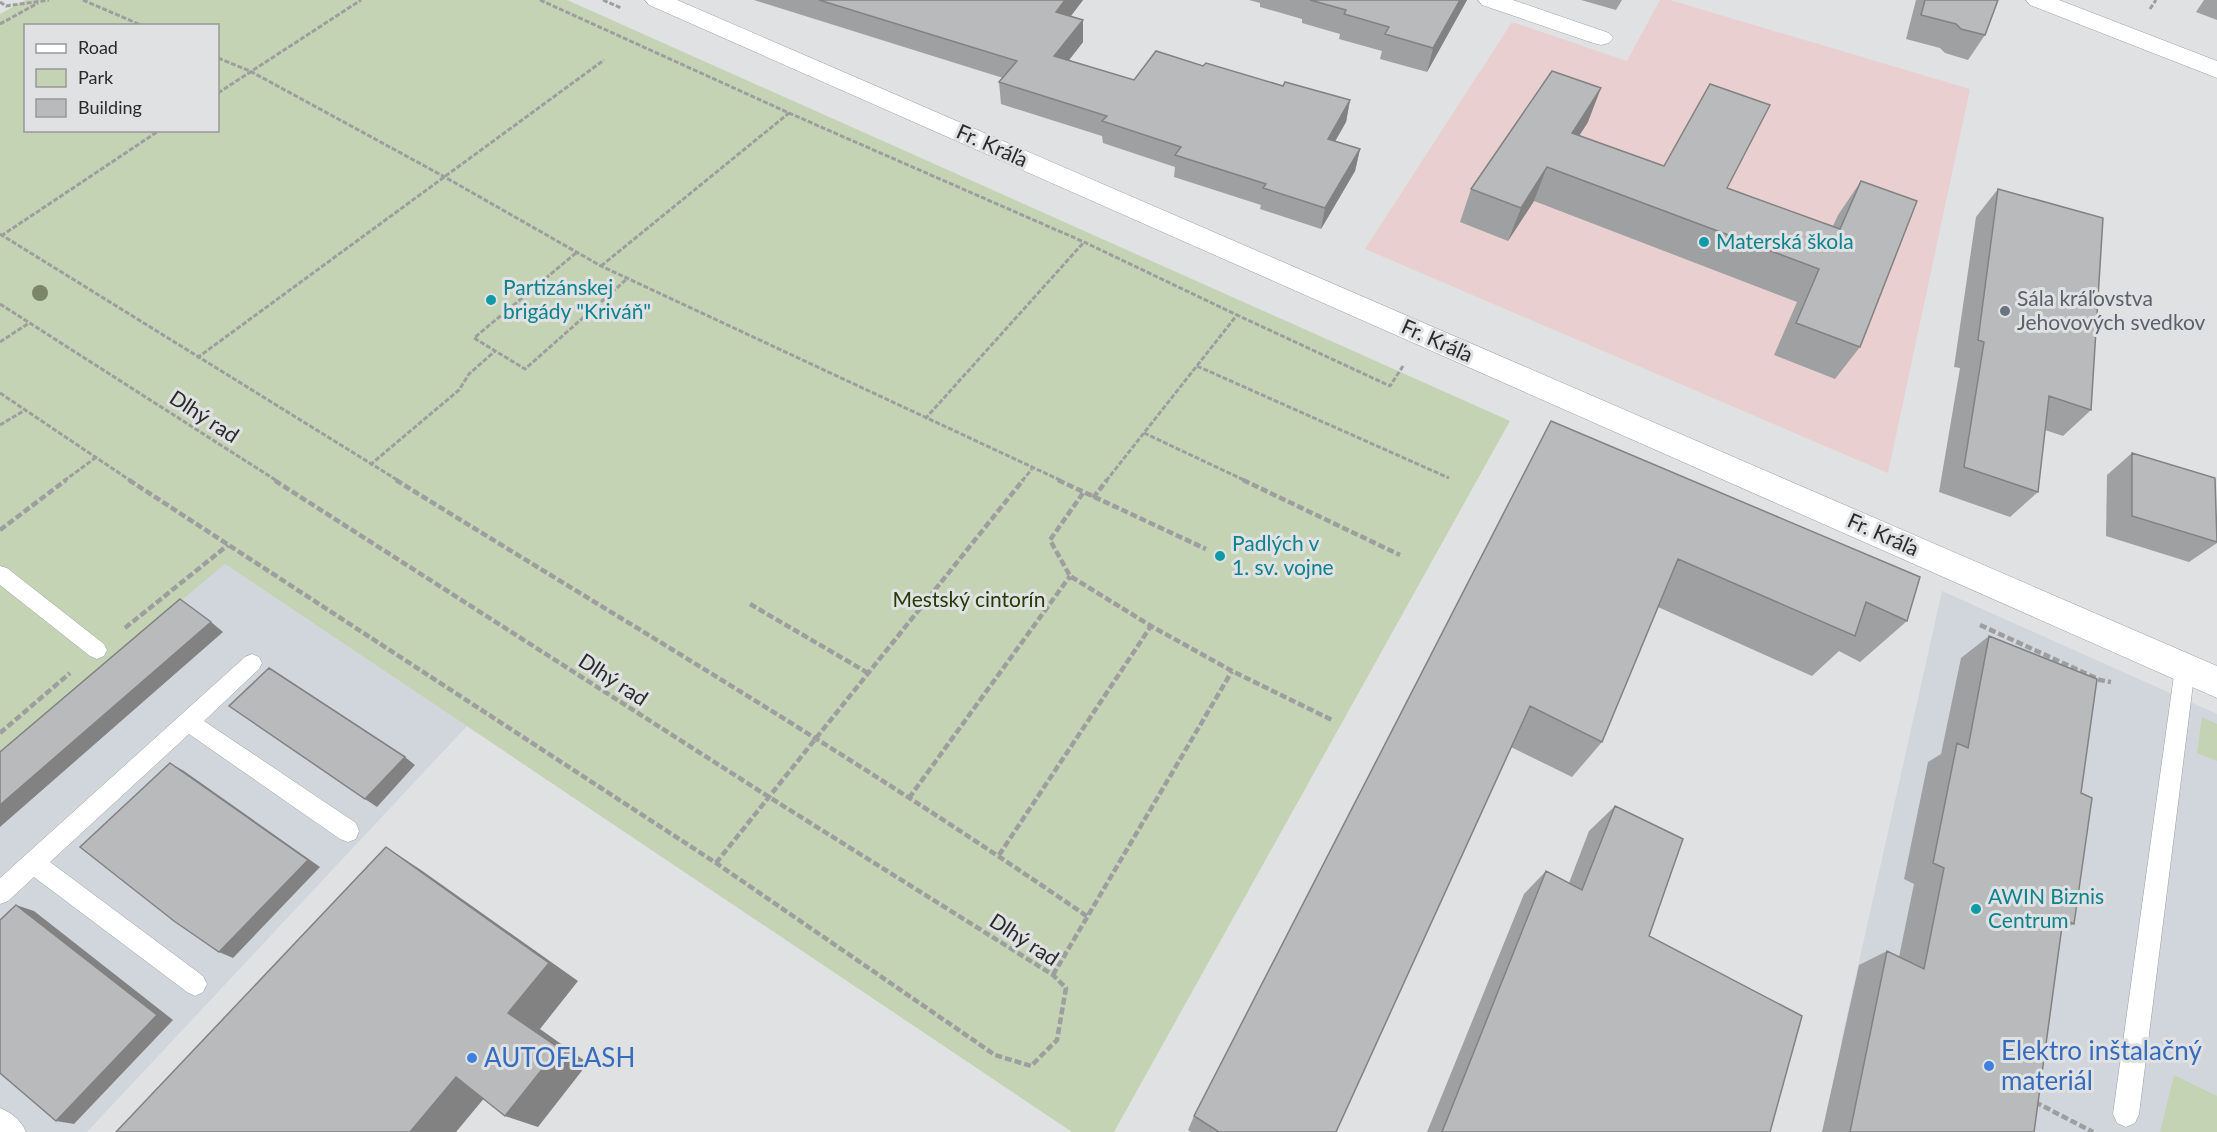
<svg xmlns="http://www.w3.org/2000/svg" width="2217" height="1132" viewBox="0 0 2217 1132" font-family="Lato,sans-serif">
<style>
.built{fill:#d1d6dd}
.education{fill:#eacfd1}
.green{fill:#c4d3b4;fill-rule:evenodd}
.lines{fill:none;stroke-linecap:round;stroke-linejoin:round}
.service-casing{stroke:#9e9fa0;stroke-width:1}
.minor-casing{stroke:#9e9fa0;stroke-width:1}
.path-far1{stroke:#9d9e9f;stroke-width:3;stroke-dasharray:5 2;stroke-linecap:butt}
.path{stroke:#9d9e9f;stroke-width:4.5;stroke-dasharray:7 3;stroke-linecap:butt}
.service{fill:#fff;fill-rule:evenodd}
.minor{fill:#fff;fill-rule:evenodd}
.tree{fill:#7a8667}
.wall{fill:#9fa0a1}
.shaded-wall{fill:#828283}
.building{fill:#b9babb;stroke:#828283;stroke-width:1.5}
.culture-dot{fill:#0f9aa8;stroke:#e0e1e2;stroke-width:2}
.worship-dot{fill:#6b7280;stroke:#e0e1e2;stroke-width:2}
.shop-dot{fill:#3f7fe0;stroke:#e0e1e2;stroke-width:2}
.labels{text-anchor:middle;stroke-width:6;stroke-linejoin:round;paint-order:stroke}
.street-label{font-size:21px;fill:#2b2b2c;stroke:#e0e1e2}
.culture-label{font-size:21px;fill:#0d838f;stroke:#e0e1e2;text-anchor:start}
.worship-label{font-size:21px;fill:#5b616d;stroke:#e0e1e2;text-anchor:start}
.park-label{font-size:21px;fill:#263b03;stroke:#e0e1e2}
.near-shop-label{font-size:26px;fill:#366cbe;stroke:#e0e1e2;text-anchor:start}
</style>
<rect width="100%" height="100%" fill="#e0e1e2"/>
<path class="built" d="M 225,564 L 467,726 L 87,1132 L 0,1132 L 0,754 Z
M 1942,591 L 2217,714 L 2217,1132 L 2024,1132 L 1841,1042 Z"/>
<path class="education" d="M 1660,0 L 1670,0 L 1970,89 L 1888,473 L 1365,249 L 1512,22 L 1627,61 Z"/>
<path class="green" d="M 26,0 L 567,0 L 1510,421 L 1114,1132 L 1072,1132 L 225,564 L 0,754 L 0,14 ZM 26,26 L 218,26 L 218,130 L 26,130 Z
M 2202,717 L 2217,724 L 2217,761 L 2197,753 Z
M 2174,1075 L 2217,1096 L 2217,1132 L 2160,1132 Z"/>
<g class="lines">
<defs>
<path id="service" d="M 0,566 L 7,568 L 104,644 L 107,650 L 104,656 L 97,659 L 90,656 L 0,585 Z
M 252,654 L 259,657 L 262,663 L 259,669 L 204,721 L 356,823 L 359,831 L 356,839 L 348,842 L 340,839 L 189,734 L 50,862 L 203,976 L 207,984 L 203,992 L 195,996 L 187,992 L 34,877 L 8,901 L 0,904 L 0,878 L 245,657 Z
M 2185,659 L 2192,662 L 2195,668 L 2139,1114 L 2135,1123 L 2126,1127 L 2117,1123 L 2113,1114 L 2175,668 L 2178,662 Z
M 0,1108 C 12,1113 21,1120 26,1132 L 0,1132 Z"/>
<path id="minor" d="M 645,0 L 677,0 L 2217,666 L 2217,698 L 649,5 Z
M 1478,0 L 1513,0 L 1609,33 L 1613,38 L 1609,43 L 1601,45 L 1593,43 L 1482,5 Z
M 2026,0 L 2059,0 L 2217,61 L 2217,78 L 2030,5 Z"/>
</defs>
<use href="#service" class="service-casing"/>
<use href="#minor" class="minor-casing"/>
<path class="path-far1" d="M 83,0 L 143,26
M 540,0 L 789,113 L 1084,242 L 1237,315
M 603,0 L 621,8
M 0,2 L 6,6 L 49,0
M 2150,9 L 2156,0
M 0,24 L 38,3
M 218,58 L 250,71 L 443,176 L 601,266 L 1062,481
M 218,93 L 361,0
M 0,234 L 399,481
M 1,236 L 160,130
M 576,253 L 474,338 L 525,369 L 628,278
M 601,266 L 789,113
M 0,304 L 277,481
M 0,342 L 29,323
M 197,358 L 604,60
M 1197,366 L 1449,478
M 0,393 L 131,481
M 925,419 L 1084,242
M 0,425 L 25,410
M 1144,433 L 1246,481
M 370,465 L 459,390 L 469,374 L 495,351
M 64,481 L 95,458
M 1022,481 L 1032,469
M 1106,481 L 1237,315 L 1390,386 L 1403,366"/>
<path class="path" d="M 129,480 L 716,863 L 995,1055 L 1031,1066 L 1057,1040 L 1066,988 L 1053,975 L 769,797 L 274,480
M 396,480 C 628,624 864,762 1088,917
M 1058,480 L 1206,549
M 1243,480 L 1400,555
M 1083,493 L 1050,540 L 1070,576 L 1151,626 L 1232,671 L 1332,720
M 1093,498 L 1107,480
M 0,530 L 66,480
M 750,604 L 868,673
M 1980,625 L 2100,680 L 2111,682
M 125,628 L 228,545
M 0,733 L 70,673
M 909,798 L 1070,576
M 999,855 L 1151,626
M 716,863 L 1023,480
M 1053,975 L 1232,671
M 2035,1102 L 2093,1132"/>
<use href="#service" class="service"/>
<use href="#minor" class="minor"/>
</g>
<circle class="tree" cx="40" cy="293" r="8"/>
<path class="wall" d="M 754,0 L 1083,0 L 1071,16 L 1083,20 L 1083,42 L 1069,60 L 1134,80 L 1203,66 L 1283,86 L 1350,100 L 1346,122 L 1335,141 L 1360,149 L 1355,171 L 1321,229 L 1260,209 L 1261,205 L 1174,177 L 1175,167 L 1103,143 L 1102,136 L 1001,104 L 999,82 L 1003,78 Z
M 1249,0 L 1467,0 L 1427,72 L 1380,59 L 1382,51 L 1339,39 L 1340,34 L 1302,23 L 1302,19 L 1260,7 L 1260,3 Z
M 1581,0 L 1622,0 L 1616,10 Z
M 1916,0 L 1998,0 L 1985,35 L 1968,60 L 1945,53 L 1940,48 L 1906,39 Z
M 2204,0 L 2217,0 L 2217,20 L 2196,12 Z
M 1588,122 L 1579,136 L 1833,226 L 1838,215 L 1861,181 L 1860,347 L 1835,379 L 1774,355 L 1797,302 L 1534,201 L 1508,241 L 1460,222 L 1471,189 Z
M 1998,189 L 2091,410 L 2063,436 L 2045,430 L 2038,492 L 2010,517 L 1939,492 L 1960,368 L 1954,367 L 1976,217 Z
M 1551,421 L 1907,621 L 1860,662 L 1839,651 L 1812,676 L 1658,607 L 1602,742 L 1572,777 L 1511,747 L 1336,1132 L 1191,1132 L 1188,1130 L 1194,1116 Z
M 2132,453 L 2217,527 L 2217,543 L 2189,562 L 2106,536 L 2107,475 Z
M 1989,636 L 2081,793 L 2074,924 L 2062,929 L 2034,1132 L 1822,1132 L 1859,965 L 1887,951 L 1899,957 L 1914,884 L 1904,879 L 1928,762 L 1941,754 L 1961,658 Z
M 1615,806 L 1649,936 L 1770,1132 L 1427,1132 L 1524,894 L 1546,871 L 1569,883 L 1589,831 Z"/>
<path class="shaded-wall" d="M 1065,0 L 1083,0 L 1057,34 L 1056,12 Z
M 1460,0 L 1467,0 L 1427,72 L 1433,48 Z
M 1083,20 L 1083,42 L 1055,78 L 1054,56 Z
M 1601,88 L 1588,122 L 1559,167 L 1572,133 Z
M 1350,100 L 1346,122 L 1324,161 L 1328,139 Z
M 1360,149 L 1355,171 L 1321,229 L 1325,208 Z
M 1547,167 L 1534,201 L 1508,241 L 1521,208 Z
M 211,622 L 223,632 L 0,827 L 0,805 Z
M 405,757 L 415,765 L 377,807 L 365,799 Z
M 170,763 L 184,771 L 320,867 L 233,958 L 219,952 Z
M 386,847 L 421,870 L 578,981 L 540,1029 L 588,1063 L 538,1127 L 505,1116 L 508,1013 Z
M 16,905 L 34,911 L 173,1020 L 74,1124 L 56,1121 Z
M 456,1077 L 491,1090 L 456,1132 L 410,1132 Z"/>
<path class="building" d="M 819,0 L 1065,0 L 1056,12 L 1083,20 L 1054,56 L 1134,80 L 1156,51 L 1203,66 L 1206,63 L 1283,86 L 1285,82 L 1350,100 L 1328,139 L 1360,149 L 1325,208 L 1263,188 L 1266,184 L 1175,155 L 1181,147 L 1102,121 L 1107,116 L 999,82 L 1017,61 Z
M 1310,0 L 1460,0 L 1433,48 L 1385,34 L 1389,27 L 1344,14 L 1346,10 Z
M 1925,0 L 1998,0 L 1985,35 L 1961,29 L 1956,24 L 1921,15 Z
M 1552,71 L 1601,88 L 1572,133 L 1664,166 L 1710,84 L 1770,105 L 1727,188 L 1840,229 L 1861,181 L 1917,201 L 1860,347 L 1796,323 L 1819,269 L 1547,167 L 1521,208 L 1471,189 Z
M 1998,189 L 2103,218 L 2091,410 L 2049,396 L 2038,492 L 1964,467 L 1984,342 L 1978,340 Z
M 1551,421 L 1920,577 L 1907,621 L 1866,602 L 1855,636 L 1678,559 L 1602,742 L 1530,706 L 1336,1132 L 1219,1132 L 1194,1116 Z
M 2132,453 L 2215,478 L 2217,542 L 2132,516 Z
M 180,599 L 211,622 L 0,805 L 0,752 Z
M 1989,636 L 2097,679 L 2081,793 L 2092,798 L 2074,924 L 2063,919 L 2034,1132 L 1850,1132 L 1887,951 L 1924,969 L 1944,868 L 1933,863 L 1957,743 L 1968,748 Z
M 269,668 L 405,757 L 365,799 L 229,706 Z
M 170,763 L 308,860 L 219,952 L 174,921 L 80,847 Z
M 1615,806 L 1683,839 L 1649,936 L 1802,1016 L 1770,1132 L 1442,1132 L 1546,871 L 1582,890 Z
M 386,847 L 549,963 L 508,1013 L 559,1048 L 505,1116 L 456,1077 L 410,1132 L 116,1132 Z
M 16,905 L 157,1015 L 56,1121 L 0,1073 L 0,920 Z"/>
<g class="culture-dot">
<circle cx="1704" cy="242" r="6"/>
<circle cx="491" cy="300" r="6"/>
<circle cx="1220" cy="556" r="6"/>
<circle cx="1976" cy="909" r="6"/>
</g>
<circle class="worship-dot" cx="2005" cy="311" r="6"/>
<g class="shop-dot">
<circle cx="472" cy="1058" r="6"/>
<circle cx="1989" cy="1066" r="6"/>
</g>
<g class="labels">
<g class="street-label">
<text transform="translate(992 146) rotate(24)" y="7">Fr. Kráľa</text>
<text transform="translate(1437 341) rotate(24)" y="7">Fr. Kráľa</text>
<text transform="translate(204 417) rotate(33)" y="7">Dlhý rad</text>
<text transform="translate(1883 535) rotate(24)" y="7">Fr. Kráľa</text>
<text transform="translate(613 680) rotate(33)" y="7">Dlhý rad</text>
<text transform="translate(1024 940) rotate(33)" y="7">Dlhý rad</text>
</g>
<g class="culture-label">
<text x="1716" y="249">Materská škola</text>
<text x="503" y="295">Partizánskej<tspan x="503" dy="24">brigády "Kriváň"</tspan></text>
<text x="1232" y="551">Padlých v<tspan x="1232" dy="24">1. sv. vojne</tspan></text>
<text x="1988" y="904">AWIN Biznis<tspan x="1988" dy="24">Centrum</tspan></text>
</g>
<g class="worship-label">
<text x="2017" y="306">Sála kráľovstva<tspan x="2017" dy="24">Jehovových svedkov</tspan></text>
</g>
<g class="park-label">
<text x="969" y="607">Mestský cintorín</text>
</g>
<g class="near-shop-label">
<text x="2001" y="1060">Elektro inštalačný<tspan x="2001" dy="30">materiál</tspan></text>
<text x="484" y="1067">AUTOFLASH</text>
</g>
</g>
<rect x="24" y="24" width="195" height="108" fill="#e0e1e2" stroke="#989899" stroke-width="1.5"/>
<rect x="36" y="44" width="30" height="9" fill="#ffffff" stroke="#989899" stroke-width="1.5"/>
<text x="78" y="54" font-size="18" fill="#2b2b2c">Road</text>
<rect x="36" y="69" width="30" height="18" fill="#c4d3b4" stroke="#989899" stroke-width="1.5"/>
<text x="78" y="84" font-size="18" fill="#2b2b2c">Park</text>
<rect x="36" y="99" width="30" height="18" fill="#b9babb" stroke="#989899" stroke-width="1.5"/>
<text x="78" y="114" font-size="18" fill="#2b2b2c">Building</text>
</svg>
